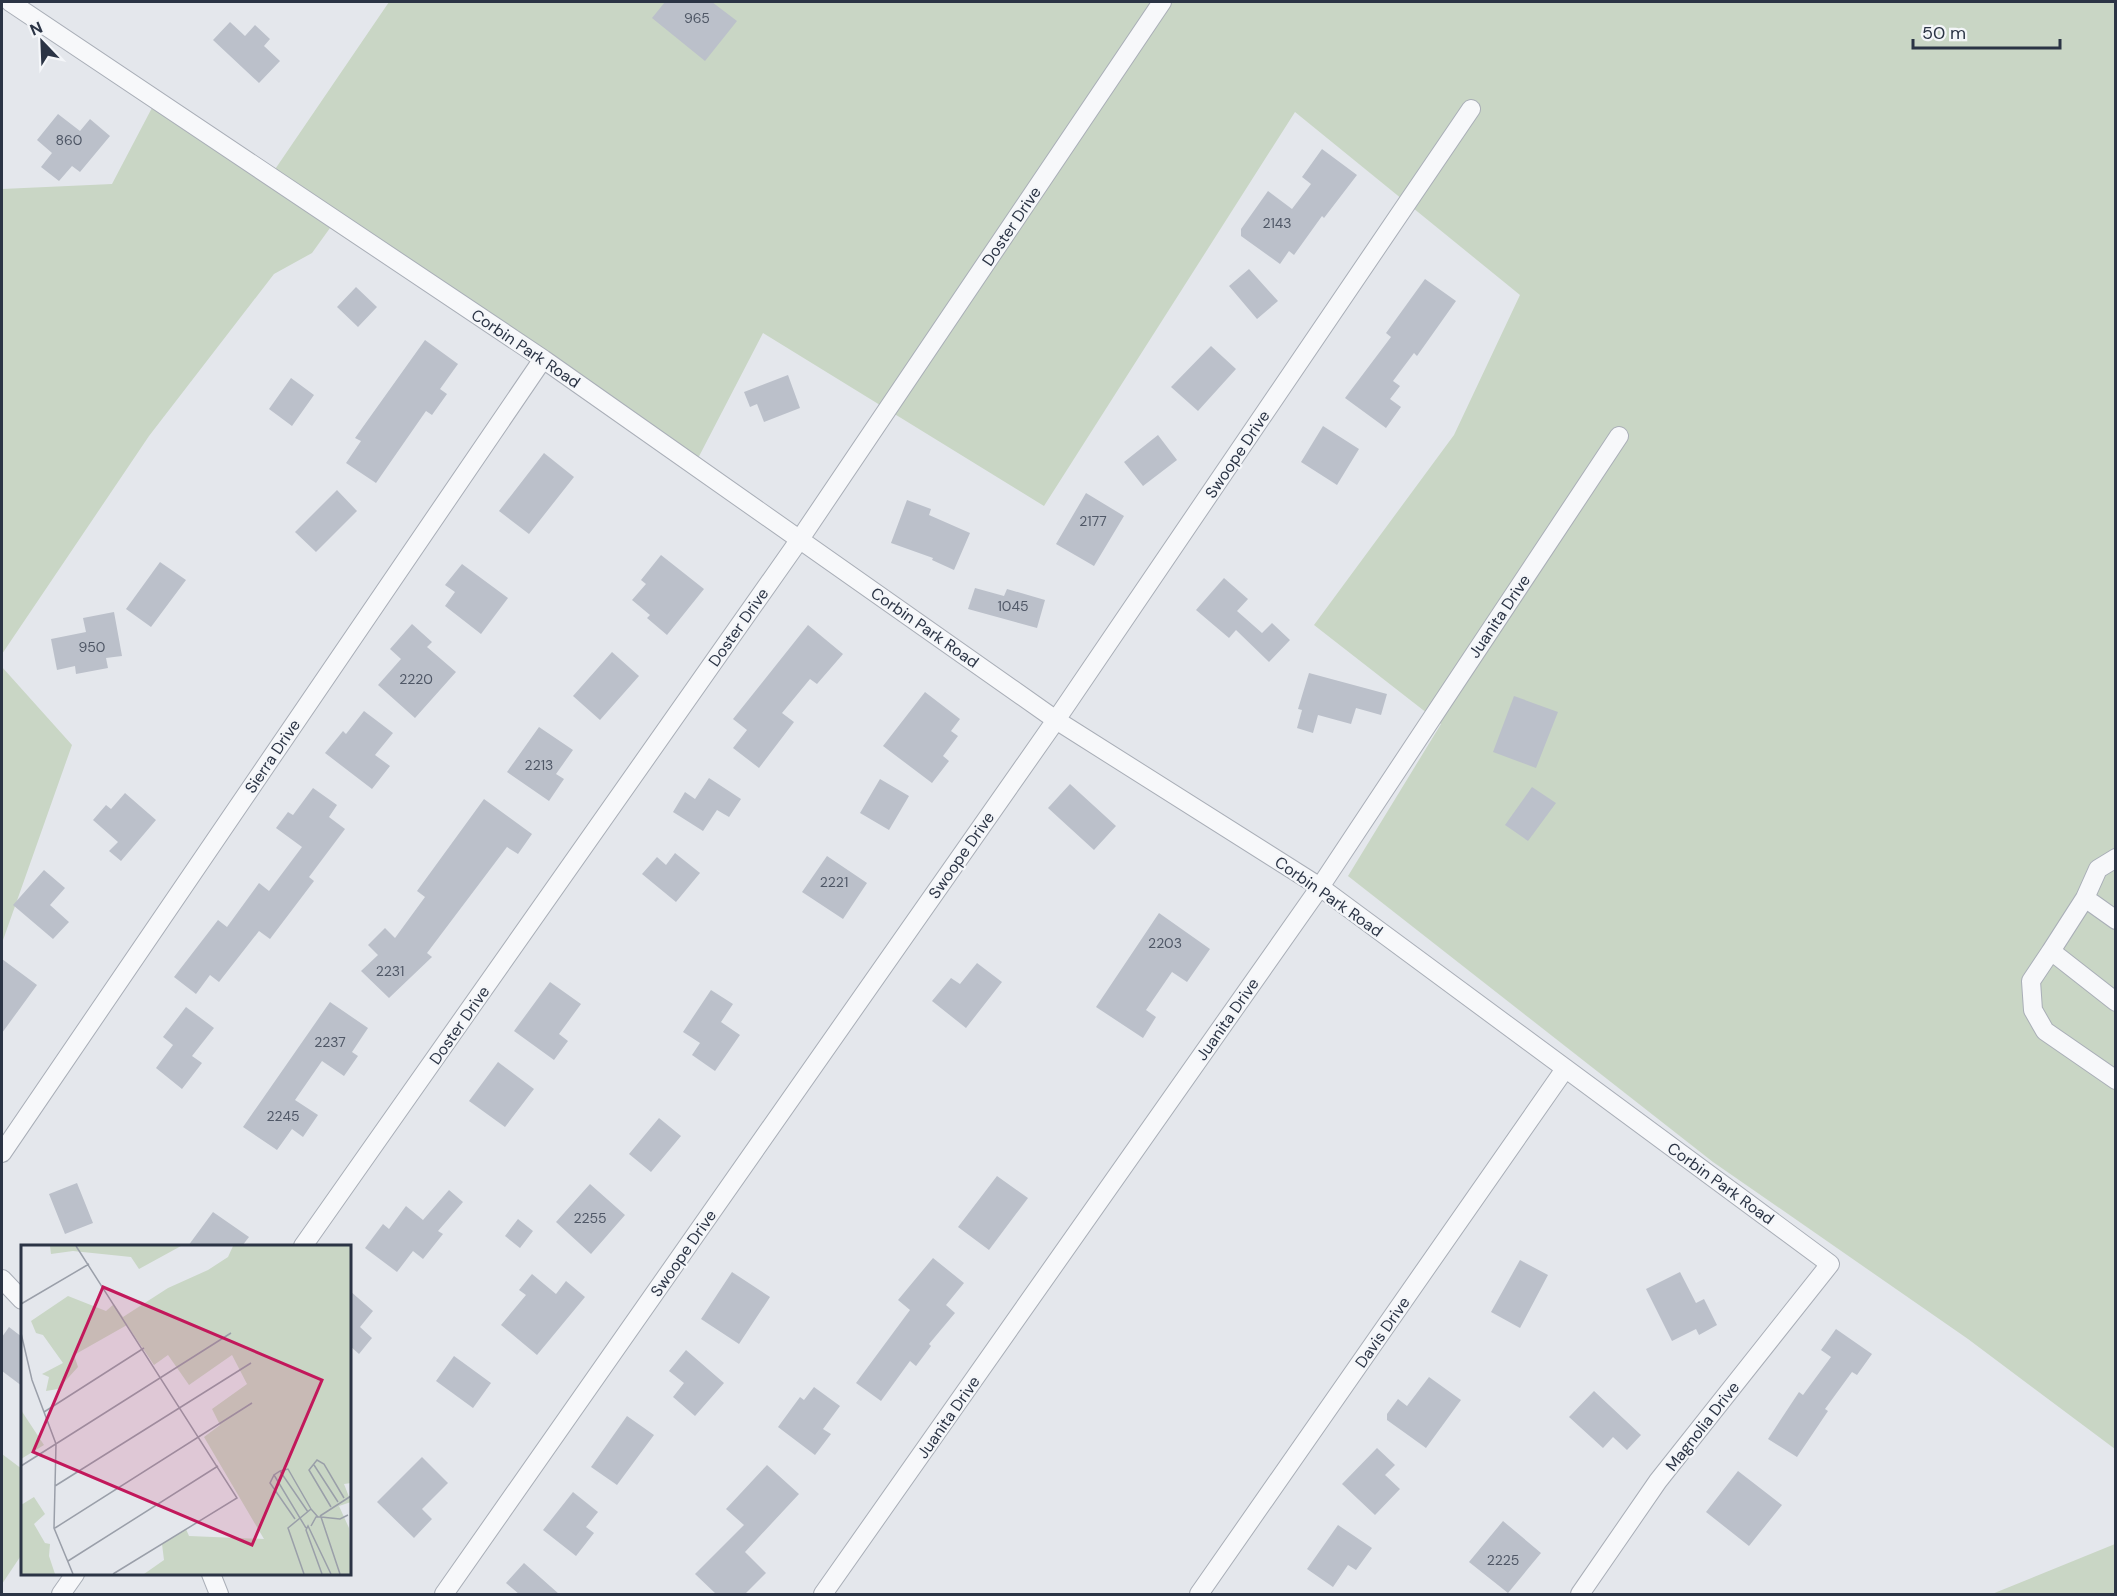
<svg xmlns="http://www.w3.org/2000/svg" width="2117" height="1596" viewBox="0 0 2117 1596" font-family="'DM Sans',sans-serif">
<style>
.green{fill:#c9d6c5}
.building{fill:#bbc0ca}
.lines{fill:none;stroke-linecap:round;stroke-linejoin:round}
.minor-casing{stroke:#a9aeb7;stroke-width:20}
.minor{stroke:#f7f8fa;stroke-width:18}
.labels{text-anchor:middle;stroke-width:4.5;stroke-linejoin:round;paint-order:stroke}
.number-label{font-size:14px;fill:#4f5766}
.street-label{font-size:16px;fill:#2b3445;stroke:#f4f6f9}
.inset-road{fill:none;stroke:#9a9fa9;stroke-width:1.5}
.view{fill:#c2185b;fill-opacity:0.15;stroke:#c2185b;stroke-width:3}
.inset-edge{fill:none;stroke:#2b3445;stroke-width:3}
</style>
<rect width="100%" height="100%" fill="#e4e7ec"/>
<path class="green" d="M 389,2 L 2115,2 L 2115,1449 L 1968,1339 L 1713,1162 L 1348,876 L 1441,724 L 1314,625 L 1454,435 L 1520,295 L 1295,112 L 1044,506 L 763,333 L 694,466 L 330,228 L 312,253 L 274,274 L 149,436 L 2,654 L 2,189 L 112,184 L 154,104 L 265,184 Z
M 2,667 L 72,745 L 2,943 Z
M 2,1454 L 22,1469 L 22,1554 L 2,1584 Z
M 2115,1544 L 2115,1594 L 1992,1594 Z"/>
<path class="building" d="M 665,2 L 712,2 L 737,21 L 705,61 L 652,18 Z
M 230,22 L 245,36 L 255,25 L 270,39 L 264,46 L 280,61 L 259,83 L 213,40 Z
M 58,114 L 80,131 L 90,119 L 110,136 L 80,172 L 72,166 L 59,181 L 41,167 L 52,153 L 37,140 Z
M 1322,149 L 1357,175 L 1324,218 L 1322,216 L 1294,255 L 1289,251 L 1280,264 L 1241,236 L 1241,229 L 1268,191 L 1292,209 L 1311,184 L 1302,177 Z
M 1249,269 L 1278,301 L 1257,319 L 1229,286 Z
M 1425,279 L 1456,301 L 1417,356 L 1414,353 L 1393,381 L 1400,386 L 1390,399 L 1401,407 L 1386,428 L 1345,398 L 1391,337 L 1386,333 Z
M 356,287 L 377,307 L 358,327 L 337,307 Z
M 425,340 L 458,364 L 440,389 L 447,394 L 432,415 L 426,411 L 376,483 L 346,463 L 361,441 L 355,438 Z
M 1211,346 L 1236,369 L 1198,411 L 1171,387 Z
M 788,375 L 800,408 L 764,422 L 757,404 L 750,407 L 744,392 Z
M 291,378 L 314,395 L 292,426 L 269,409 Z
M 1323,426 L 1359,449 L 1337,485 L 1301,462 Z
M 1158,435 L 1177,460 L 1143,486 L 1124,462 Z
M 544,453 L 574,477 L 529,534 L 499,511 Z
M 337,490 L 357,511 L 316,552 L 295,532 Z
M 1086,493 L 1124,516 L 1094,566 L 1056,544 Z
M 907,500 L 931,509 L 929,515 L 970,533 L 954,570 L 932,560 L 933,558 L 891,543 Z
M 661,555 L 704,589 L 667,635 L 647,618 L 650,615 L 632,600 L 646,584 L 641,580 Z
M 160,562 L 186,580 L 151,627 L 126,609 Z
M 462,564 L 508,598 L 481,634 L 445,606 L 455,592 L 445,585 Z
M 1224,578 L 1248,599 L 1237,611 L 1262,633 L 1272,623 L 1290,640 L 1269,662 L 1236,630 L 1229,638 L 1196,610 Z
M 975,588 L 1004,596 L 1007,589 L 1045,600 L 1037,628 L 968,609 Z
M 114,612 L 122,656 L 106,658 L 108,668 L 76,674 L 75,666 L 57,670 L 51,639 L 86,632 L 83,618 Z
M 412,624 L 432,642 L 427,647 L 456,672 L 415,718 L 378,685 L 401,659 L 390,649 Z
M 808,625 L 843,654 L 817,684 L 810,679 L 782,713 L 794,722 L 759,768 L 733,748 L 747,730 L 733,719 Z
M 612,652 L 639,676 L 600,720 L 573,696 Z
M 1309,673 L 1387,694 L 1381,715 L 1356,708 L 1351,724 L 1318,715 L 1313,733 L 1297,728 L 1302,710 L 1298,709 Z
M 925,692 L 960,719 L 951,731 L 958,736 L 943,756 L 949,761 L 932,783 L 883,746 Z
M 1514,696 L 1558,712 L 1536,768 L 1493,752 Z
M 364,711 L 393,733 L 375,755 L 390,766 L 372,789 L 325,753 L 343,731 L 346,734 Z
M 539,727 L 573,750 L 556,774 L 564,779 L 549,801 L 507,772 Z
M 709,778 L 741,799 L 729,817 L 717,810 L 703,831 L 673,812 L 685,792 L 695,799 Z
M 880,779 L 909,796 L 889,830 L 860,813 Z
M 1070,784 L 1116,826 L 1094,850 L 1048,808 Z
M 1532,787 L 1556,803 L 1528,841 L 1505,825 Z
M 313,788 L 337,805 L 329,817 L 345,829 L 309,877 L 314,881 L 270,939 L 259,931 L 219,982 L 210,975 L 196,994 L 174,977 L 218,920 L 227,927 L 259,883 L 269,891 L 302,847 L 276,828 L 288,812 L 293,815 Z
M 125,793 L 156,820 L 121,861 L 109,851 L 118,842 L 93,820 L 106,805 L 111,809 Z
M 484,799 L 532,834 L 518,854 L 507,847 L 427,953 L 432,957 L 389,998 L 361,971 L 378,955 L 368,945 L 385,928 L 395,938 L 425,897 L 417,891 Z
M 675,853 L 700,873 L 676,902 L 642,874 L 657,857 L 666,865 Z
M 827,856 L 867,883 L 843,919 L 802,892 Z
M 44,870 L 65,888 L 50,905 L 69,922 L 53,939 L 13,905 Z
M 1159,913 L 1210,949 L 1187,982 L 1172,972 L 1146,1010 L 1156,1017 L 1143,1038 L 1096,1007 Z
M 2,959 L 37,985 L 2,1033 Z
M 977,963 L 1002,982 L 966,1028 L 932,1001 L 951,978 L 960,984 Z
M 550,982 L 581,1004 L 559,1034 L 568,1041 L 554,1060 L 514,1031 Z
M 711,990 L 733,1004 L 721,1022 L 740,1035 L 715,1071 L 692,1055 L 700,1043 L 683,1032 Z
M 330,1002 L 368,1028 L 352,1052 L 358,1056 L 344,1076 L 322,1061 L 295,1100 L 318,1115 L 303,1137 L 292,1129 L 277,1150 L 243,1127 Z
M 186,1007 L 214,1028 L 192,1056 L 202,1063 L 182,1089 L 156,1068 L 173,1045 L 163,1037 Z
M 498,1062 L 534,1089 L 505,1127 L 469,1101 Z
M 659,1118 L 681,1136 L 651,1172 L 629,1154 Z
M 997,1176 L 1028,1198 L 989,1250 L 958,1227 Z
M 77,1183 L 93,1223 L 65,1234 L 49,1194 Z
M 590,1184 L 625,1215 L 591,1254 L 556,1222 Z
M 449,1190 L 463,1202 L 438,1231 L 443,1234 L 423,1259 L 413,1251 L 397,1272 L 365,1248 L 383,1224 L 389,1229 L 406,1206 L 423,1220 Z
M 213,1212 L 249,1237 L 242,1246 L 188,1246 Z
M 518,1219 L 533,1231 L 520,1248 L 505,1236 Z
M 933,1258 L 964,1283 L 946,1305 L 955,1313 L 929,1344 L 931,1346 L 916,1366 L 910,1361 L 881,1401 L 856,1383 L 910,1310 L 898,1300 Z
M 1520,1260 L 1548,1275 L 1520,1328 L 1491,1312 Z
M 732,1272 L 770,1297 L 739,1344 L 701,1319 Z
M 1680,1272 L 1696,1303 L 1704,1299 L 1717,1325 L 1699,1335 L 1696,1329 L 1672,1341 L 1646,1289 Z
M 532,1274 L 556,1294 L 566,1281 L 585,1297 L 537,1355 L 501,1325 L 526,1295 L 519,1290 Z
M 350,1291 L 373,1311 L 360,1327 L 372,1338 L 359,1354 L 350,1346 Z
M 9,1327 L 22,1337 L 22,1386 L 2,1371 L 2,1337 Z
M 1836,1329 L 1872,1354 L 1857,1375 L 1852,1372 L 1825,1409 L 1828,1411 L 1797,1457 L 1768,1439 L 1799,1392 L 1803,1395 L 1831,1357 L 1821,1350 Z
M 686,1350 L 724,1383 L 695,1416 L 673,1397 L 684,1383 L 669,1371 Z
M 454,1356 L 491,1383 L 473,1408 L 436,1381 Z
M 1429,1377 L 1461,1400 L 1426,1448 L 1387,1420 L 1387,1414 L 1398,1399 L 1407,1406 Z
M 814,1387 L 840,1406 L 823,1429 L 831,1434 L 815,1455 L 778,1427 L 800,1397 L 804,1400 Z
M 1594,1391 L 1641,1435 L 1627,1450 L 1613,1437 L 1603,1448 L 1569,1417 Z
M 627,1416 L 654,1435 L 617,1485 L 591,1467 Z
M 1377,1448 L 1395,1465 L 1385,1475 L 1400,1489 L 1375,1515 L 1342,1484 Z
M 422,1457 L 448,1483 L 422,1509 L 432,1519 L 414,1538 L 377,1502 Z
M 767,1465 L 799,1494 L 745,1552 L 766,1573 L 745,1594 L 716,1594 L 695,1574 L 744,1525 L 726,1509 Z
M 1738,1471 L 1782,1505 L 1749,1546 L 1706,1512 Z
M 573,1492 L 598,1512 L 586,1527 L 594,1533 L 576,1556 L 543,1530 Z
M 1503,1521 L 1541,1553 L 1508,1593 L 1469,1562 Z
M 1338,1525 L 1372,1548 L 1356,1570 L 1348,1565 L 1333,1587 L 1307,1569 Z
M 524,1563 L 559,1594 L 519,1594 L 506,1583 Z"/>
<g class="lines">
<defs>
<path id="minor" d="M 10,2 L 543,359 L 1056,720 L 1320,887 L 1830,1264 L 1658,1481 L 1580,1594
M 2085,898 L 2098,869 L 2116,858
M 2116,920 L 2085,898 L 2051,951 L 2116,1002
M 2051,951 L 2031,981 L 2033,1010 L 2045,1031 L 2116,1080
M 2,1153 L 543,359
M 303,1246 L 800,539 L 1162,2
M 2,1279 L 22,1300
M 211,1574 L 219,1594
M 61,1594 L 75,1574
M 444,1594 L 1056,720 L 1471,109
M 823,1594 L 1320,887 L 1619,436
M 1199,1594 L 1565,1069"/>
</defs>
<use href="#minor" class="minor-casing"/>
<use href="#minor" class="minor"/>
</g>
<g class="labels">
<g class="number-label">
<text x="697" y="23">965</text>
<text x="69" y="145">860</text>
<text x="1277" y="228">2143</text>
<text x="1093" y="526">2177</text>
<text x="1013" y="611">1045</text>
<text x="92" y="652">950</text>
<text x="416" y="684">2220</text>
<text x="539" y="770">2213</text>
<text x="834" y="887">2221</text>
<text x="1165" y="948">2203</text>
<text x="390" y="976">2231</text>
<text x="330" y="1047">2237</text>
<text x="283" y="1121">2245</text>
<text x="590" y="1223">2255</text>
<text x="1503" y="1565">2225</text>
</g>
<g class="street-label">
<text transform="translate(1011 226) rotate(-56)" y="6">Doster Drive</text>
<text transform="translate(526 348) rotate(34)" y="6">Corbin Park Road</text>
<text transform="translate(1237 454) rotate(-56)" y="6">Swoope Drive</text>
<text transform="translate(1499 616) rotate(-56)" y="6">Juanita Drive</text>
<text transform="translate(738 627) rotate(-55)" y="6">Doster Drive</text>
<text transform="translate(925 627) rotate(35)" y="6">Corbin Park Road</text>
<text transform="translate(272 756) rotate(-56)" y="6">Sierra Drive</text>
<text transform="translate(961 855) rotate(-55)" y="6">Swoope Drive</text>
<text transform="translate(1329 896) rotate(35)" y="6">Corbin Park Road</text>
<text transform="translate(1227 1019) rotate(-55)" y="6">Juanita Drive</text>
<text transform="translate(459 1025) rotate(-55)" y="6">Doster Drive</text>
<text transform="translate(1721 1183) rotate(36)" y="6">Corbin Park Road</text>
<text transform="translate(683 1253) rotate(-55)" y="6">Swoope Drive</text>
<text transform="translate(1382 1332) rotate(-55)" y="6">Davis Drive</text>
<text transform="translate(948 1417) rotate(-55)" y="6">Juanita Drive</text>
<text transform="translate(1702 1426) rotate(-52)" y="6">Magnolia Drive</text>
</g>
</g>
<g transform="translate(21 1245)">
<rect width="330" height="330" fill="#e4e7ec"/>
<path d="M 29,1 L 160,1 L 118,24 L 110,12 L 52,6 L 30,9 ZM 212,1 L 330,1 L 330,238 L 323,239 L 330,257 L 318,261 L 328,283 L 330,329 L 123,329 L 143,315 L 141,299 L 165,284 L 168,291 L 243,294 L 183,192 L 199,180 L 191,164 L 226,139 L 211,110 L 168,140 L 147,110 L 133,120 L 106,80 L 53,110 L 57,122 L 37,144 L 25,146 L 28,132 L 21,129 L 42,118 L 22,90 L 15,88 L 10,76 L 47,51 L 85,66 L 93,59 L 102,72 L 147,43 L 187,25 L 207,12 ZM 0,165 L 23,200 L 0,214 ZM 13,252 L 24,269 L 13,279 L 24,298 L 29,299 L 28,311 L 34,329 L 0,329 L 0,260 Z" fill="#c9d6c5"/>
<path class="inset-road" d="M 55,1 L 216,253 L 92,329M 0,59 L 68,19M 0,88 L 11,135 L 35,199 L 33,283 L 52,329M 23,167 L 123,103M 293,220 L 317,257M 0,221 L 210,88M 259,226 L 267,224 L 290,264M 253,230 L 249,238 L 274,274M 34,241 L 230,118M 310,262 L 288,225 L 296,215 L 303,219 L 323,253M 299,271 L 330,251M 300,272 L 319,274 L 327,270M 290,281 L 295,272 L 300,272 L 319,329M 34,283 L 231,158M 285,283 L 253,230 L 259,226 L 287,267M 47,316 L 197,221M 283,329 L 267,283 L 290,264 L 297,272M 301,329 L 285,285 L 287,281 L 310,329"/>
<path class="view" d="M 82,42 L 301,135 L 231,300 L 12,207 Z"/>
<rect width="330" height="330" class="inset-edge"/>
</g>
<rect width="2117" height="1596" fill="none" stroke="#2b3445" stroke-width="6"/>
<g transform="translate(42 42) rotate(337)" stroke="#f4f6f9" stroke-width="4.5" paint-order="stroke">
<path d="M0-4.5L10 22L0 15L-10 22Z" fill="#2b3445"/>
<text y="-9" font-size="16" font-weight="bold" text-anchor="middle" fill="#2b3445">N</text>
</g>
<path d="M1913 39v9h147v-9" fill="none" stroke="#2b3445" stroke-width="3"/>
<text x="1922" y="39" font-size="18" fill="#2b3445" stroke="#f4f6f9" stroke-width="4.5" paint-order="stroke">50 m</text>
</svg>
